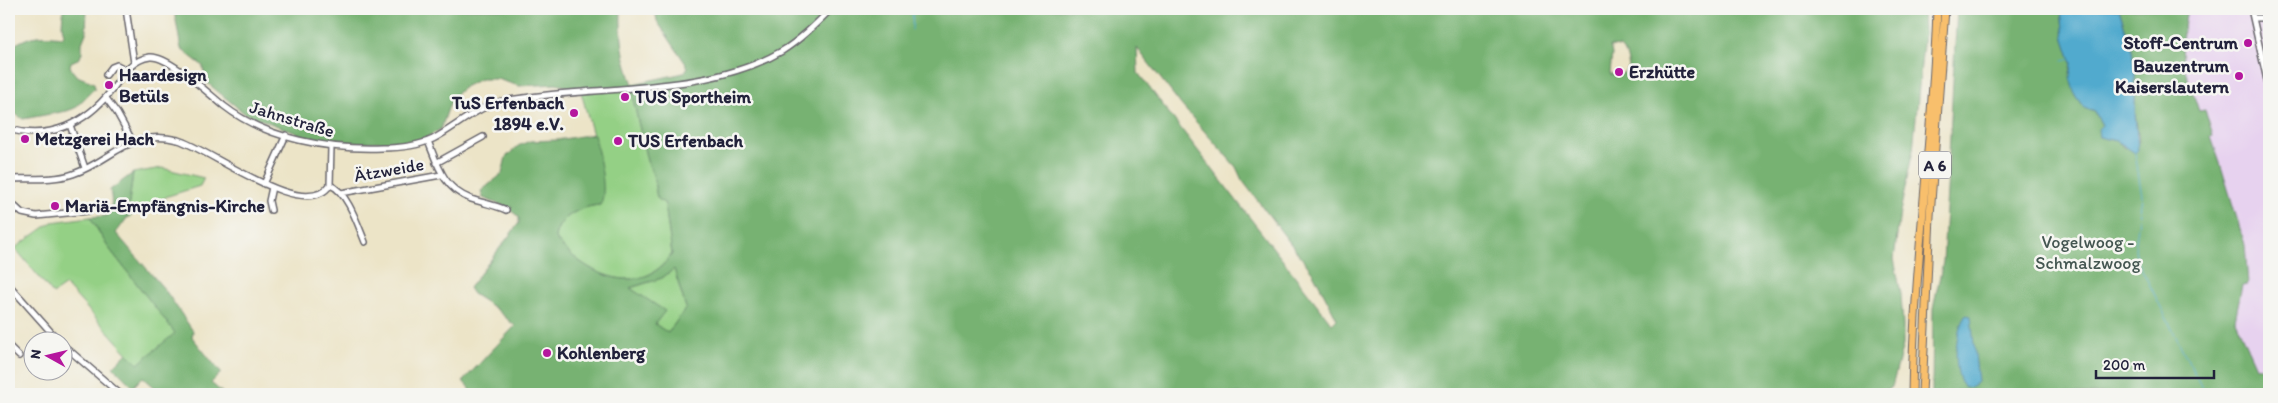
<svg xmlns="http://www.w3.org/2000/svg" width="2278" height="403" viewBox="0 0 2278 403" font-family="Itim,sans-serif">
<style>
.built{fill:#e7d2ef}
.green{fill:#94d085;stroke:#5b7960}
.forest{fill:#77b272;stroke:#4c6a56;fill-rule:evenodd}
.water{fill:#51aace;stroke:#3a6684}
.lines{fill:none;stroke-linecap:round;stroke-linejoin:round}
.stream{stroke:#51aace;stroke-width:1}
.minor-casing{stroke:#69666c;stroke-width:8}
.highway-casing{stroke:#69666c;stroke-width:9}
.minor{stroke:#fff;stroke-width:5}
.highway{stroke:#f8bf6c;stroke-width:7}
.poi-dot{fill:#b5179e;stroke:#f6f6f2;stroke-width:2}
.labels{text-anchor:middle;stroke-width:5;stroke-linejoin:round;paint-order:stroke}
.shield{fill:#f6f6f2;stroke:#626272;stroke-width:1}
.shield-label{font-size:16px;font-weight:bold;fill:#22223b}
.poi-label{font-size:18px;font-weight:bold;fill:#22223b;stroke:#f6f6f2;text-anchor:start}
.street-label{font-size:18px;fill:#22223b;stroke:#f6f6f2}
.park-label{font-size:18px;fill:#445651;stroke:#f6f6f2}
</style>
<rect width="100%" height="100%" fill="#f6f6f2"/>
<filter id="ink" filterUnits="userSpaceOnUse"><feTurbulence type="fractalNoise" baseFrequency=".02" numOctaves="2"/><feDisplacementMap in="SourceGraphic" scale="10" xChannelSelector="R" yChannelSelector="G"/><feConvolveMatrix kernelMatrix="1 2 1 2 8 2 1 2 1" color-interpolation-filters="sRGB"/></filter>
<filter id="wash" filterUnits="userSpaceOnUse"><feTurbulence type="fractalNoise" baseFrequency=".0096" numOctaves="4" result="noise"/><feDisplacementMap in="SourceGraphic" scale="20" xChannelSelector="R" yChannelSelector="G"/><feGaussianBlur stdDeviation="1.12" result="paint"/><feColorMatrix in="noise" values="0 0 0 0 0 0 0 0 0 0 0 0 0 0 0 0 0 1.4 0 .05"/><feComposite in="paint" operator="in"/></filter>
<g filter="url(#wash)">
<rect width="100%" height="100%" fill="#ece4c7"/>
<path class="built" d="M 2187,9 L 2269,9 L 2269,369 L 2256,368 L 2235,320 L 2242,284 L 2248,283 L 2245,245 L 2221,166 L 2210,136 L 2213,135 L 2205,110 L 2199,111 L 2183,64 L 2182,40 Z"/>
<path class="green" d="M 633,87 L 634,103 L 647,161 L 653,174 L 657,198 L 665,204 L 672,254 C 640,301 584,274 555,238 C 557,217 582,206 600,205 L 598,153 L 581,92 Z
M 162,168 L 204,178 L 200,186 L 168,196 L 127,218 L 133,173 Z
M 90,217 L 108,247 L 176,333 L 138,365 L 66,285 L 53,294 L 15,248 L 52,222 Z
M 674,269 L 686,308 L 668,333 L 655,324 L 664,311 L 630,288 L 662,278 Z"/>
<path class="forest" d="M 63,9 L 87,9 L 86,33 L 82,43 L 82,52 L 80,58 L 71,62 L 70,66 C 75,79 83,77 94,83 L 95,88 L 75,108 L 67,111 L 23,119 L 9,110 L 9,48 C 30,35 38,34 62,37 L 64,35 L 62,26 Z
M 174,9 L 621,9 C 620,35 623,60 633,84 L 684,73 L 688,67 L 657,21 L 655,9 L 907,9 L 911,12 L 917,13 L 919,9 L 1923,9 L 1924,33 L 1913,150 L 1900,212 L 1894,259 L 1901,294 L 1903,326 L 1903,345 L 1892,387 L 1874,394 L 474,394 L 463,381 L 515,326 L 495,308 L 473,294 L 469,288 L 519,223 L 519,217 L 506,207 L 483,198 L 481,191 L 502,174 L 506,157 L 518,146 L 530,141 L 557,140 L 594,134 C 597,150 609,191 600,205 C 582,206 557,217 555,238 C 584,274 640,301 672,254 L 665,204 L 657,198 L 653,174 L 647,161 L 634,103 L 633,87 L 580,90 L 556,84 L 519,86 L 497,79 L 481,79 L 466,86 L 452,97 L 441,129 L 424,139 L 413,141 L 331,143 L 304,136 L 244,113 L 205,81 L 203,66 L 181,49 ZM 1610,46 L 1620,47 L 1626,54 L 1629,67 L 1622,74 L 1610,74 L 1612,54 ZM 1137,48 L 1182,106 L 1236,167 L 1242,180 L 1313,273 L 1337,319 L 1332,324 L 1138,73 ZM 674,269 L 686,308 L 668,333 L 655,324 L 665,311 L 630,288 L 662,278 Z
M 1957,9 L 2061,9 L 2064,39 L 2072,63 L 2070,73 L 2075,95 L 2084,108 L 2095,112 L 2102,125 L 2099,137 L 2117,141 L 2125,148 L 2139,142 L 2135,112 L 2135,72 L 2132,51 L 2119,9 L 2187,9 L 2182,40 L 2183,64 L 2199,111 L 2205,110 L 2213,136 L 2211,137 L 2221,166 L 2245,245 L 2248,284 L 2242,285 L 2235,320 L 2256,367 L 2269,369 L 2269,394 L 1932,394 L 1933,308 L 1943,262 Z
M 133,173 L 127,218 L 116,233 L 165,290 L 193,331 L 192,337 L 221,373 L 211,383 L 224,394 L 162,394 L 143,377 L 133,387 L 113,367 L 127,353 L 138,364 L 175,333 L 108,247 L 90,217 L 106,216 C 113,208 112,200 110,190 Z"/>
<path class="water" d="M 2061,9 L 2119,9 L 2132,51 L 2135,72 L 2135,112 L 2138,150 L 2135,153 L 2117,141 L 2099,137 L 2098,129 L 2102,125 L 2095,112 L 2084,108 L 2075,95 L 2070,78 L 2072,63 L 2064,39 Z
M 1966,315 L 1971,316 L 1978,382 L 1971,388 L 1963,386 C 1953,371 1954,330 1966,315 Z"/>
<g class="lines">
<path class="stream" d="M 912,30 L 913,9
M 2063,61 L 2071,59
M 2135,153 L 2142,196 L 2135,249 L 2137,260 L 2205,394"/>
</g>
</g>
<g filter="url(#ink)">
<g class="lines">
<defs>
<path id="minor" d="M 126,9 L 134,63
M 2251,9 L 2269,89
M 2253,18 L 2269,18
M 106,75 L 112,67 L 117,65 L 127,70
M 106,98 L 117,113 L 133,142
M 70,125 L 85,168
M 9,129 C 49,141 86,123 111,91 C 122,77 130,60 150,57 C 168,55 209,94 224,106 C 266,139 330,150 382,148 C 399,148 418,146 433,139 C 456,127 474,109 499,102 C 587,84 704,97 782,51 C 800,40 816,24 831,9
M 428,141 C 438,166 444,189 471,199 C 483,203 495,205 506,210
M 436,163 L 483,137
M 9,179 C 29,178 53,181 73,174 C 112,161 129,128 178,140 C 210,149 304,223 330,185
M 264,184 L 286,135
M 330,185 C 347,191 358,225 365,242
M 330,185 L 331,147
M 341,193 L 441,175
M 9,201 L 22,213 L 36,216 L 88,211
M 271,210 L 269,201 L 272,187
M 9,285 L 58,340
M 62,344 L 120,394
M 9,346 L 19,356"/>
<path id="highway" d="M 1912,394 C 1914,265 1933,137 1937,9
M 1922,394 L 1930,216 L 1945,9"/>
</defs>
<use href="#minor" class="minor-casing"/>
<use href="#highway" class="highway-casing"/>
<use href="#minor" class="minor"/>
<use href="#highway" class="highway"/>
</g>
</g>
<g class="poi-dot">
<circle cx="2248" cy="43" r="5"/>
<circle cx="1619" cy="72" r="5"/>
<circle cx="2239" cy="76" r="5"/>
<circle cx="109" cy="85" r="5"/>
<circle cx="625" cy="97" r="5"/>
<circle cx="574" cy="113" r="5"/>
<circle cx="25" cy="139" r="5"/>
<circle cx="618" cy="141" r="5"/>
<circle cx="55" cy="206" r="5"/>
<circle cx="547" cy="353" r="5"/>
</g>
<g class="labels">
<rect class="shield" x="1919" y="151.5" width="32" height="27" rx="4"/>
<g class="shield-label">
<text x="1935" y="171">A 6</text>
</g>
<g class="poi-label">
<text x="2238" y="49" text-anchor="end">Stoff-Centrum</text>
<text x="2229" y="72" text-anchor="end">Bauzentrum<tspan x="2229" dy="21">Kaiserslautern</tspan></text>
<text x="1629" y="78">Erzhütte</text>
<text x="119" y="81">Haardesign<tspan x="119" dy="21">Betüls</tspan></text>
<text x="635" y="103">TUS Sportheim</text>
<text x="564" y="109" text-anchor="end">TuS Erfenbach<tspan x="564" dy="21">1894 e.V.</tspan></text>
<text x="35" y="145">Metzgerei Hach</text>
<text x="628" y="147">TUS Erfenbach</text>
<text x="65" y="212">Mariä-Empfängnis-Kirche</text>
<text x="557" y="359">Kohlenberg</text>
</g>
<g class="street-label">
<text transform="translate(292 119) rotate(17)" y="6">Jahnstraße</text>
<text transform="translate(389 170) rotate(-10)" y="6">Ätzweide</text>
</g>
<g class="park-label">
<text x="2088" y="248">Vogelwoog -<tspan x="2088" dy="21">Schmalzwoog</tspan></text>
</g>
</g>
<rect width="2278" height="403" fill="none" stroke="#f6f6f2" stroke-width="30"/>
<g transform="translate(48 356) rotate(278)"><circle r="24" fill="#f6f6f2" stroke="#a1a1a9"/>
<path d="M0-4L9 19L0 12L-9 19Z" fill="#b5179e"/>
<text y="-8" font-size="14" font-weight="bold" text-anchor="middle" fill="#22223b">N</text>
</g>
<path d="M2096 370v8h118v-8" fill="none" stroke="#22223b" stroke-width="2.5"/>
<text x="2103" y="370" font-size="15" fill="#22223b" stroke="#f6f6f2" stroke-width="4" paint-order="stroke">200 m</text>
</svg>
